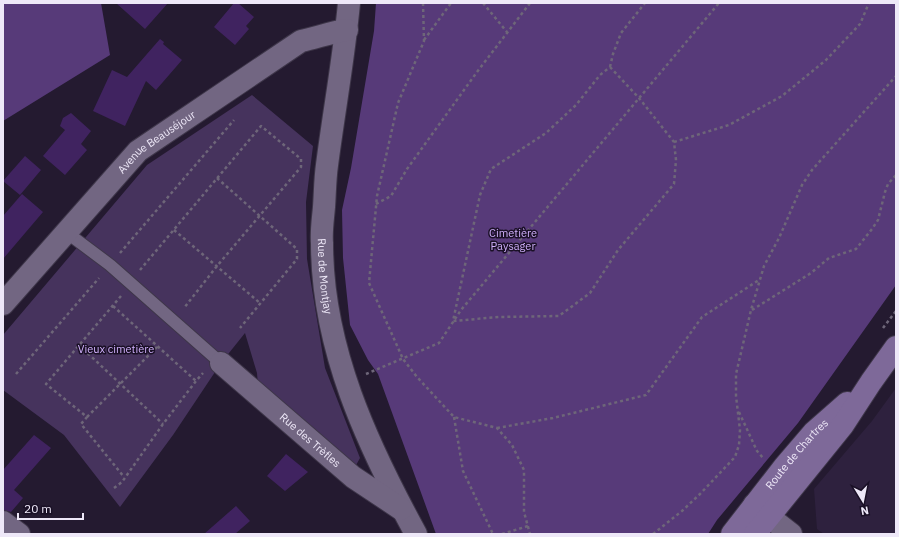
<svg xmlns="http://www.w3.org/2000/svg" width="899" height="537" viewBox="0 0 899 537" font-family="'IBM Plex Sans',sans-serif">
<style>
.built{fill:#2e213e}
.green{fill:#46335d}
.forest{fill:#573a79}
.building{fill:#402360}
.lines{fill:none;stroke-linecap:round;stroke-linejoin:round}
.lane-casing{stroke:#3e3649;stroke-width:14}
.street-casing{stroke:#3e3649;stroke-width:24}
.secondary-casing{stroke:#3e3649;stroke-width:24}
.path{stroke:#6e6679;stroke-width:2.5;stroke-dasharray:3 3;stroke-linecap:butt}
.lane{stroke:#726682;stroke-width:12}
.street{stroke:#726682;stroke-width:22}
.secondary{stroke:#7e6999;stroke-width:22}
.labels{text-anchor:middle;stroke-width:3;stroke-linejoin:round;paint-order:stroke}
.street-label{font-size:11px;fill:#eee8f8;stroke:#1a1026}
.park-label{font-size:11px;fill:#d0b0fb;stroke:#1a1026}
</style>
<rect width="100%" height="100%" fill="#241a30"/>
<path class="built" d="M 896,388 L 896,534 L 824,534 L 817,529 L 814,489 L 872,421 Z"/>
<path class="green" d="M 252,95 L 313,146 L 306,202 L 307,259 L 325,368 L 360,458 L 355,467 L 258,386 L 257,373 L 245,333 L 221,363 L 173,435 L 120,507 L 64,435 L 3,390 L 3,335 L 147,165 Z"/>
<path class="forest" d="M 3,3 L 101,3 L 110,55 L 3,121 Z
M 376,3 L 896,3 L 896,285 L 798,423 L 717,520 L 708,534 L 436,534 L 378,374 L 368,360 L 350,325 L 343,258 L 342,210 L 351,168 L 374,31 Z"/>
<path class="building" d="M 116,3 L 168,3 L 145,29 Z
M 234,3 L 238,3 L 254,17 L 246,26 L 249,29 L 235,45 L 214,27 Z
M 160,39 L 164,42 L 163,44 L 182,60 L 156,90 L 146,81 L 125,126 L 93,111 L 112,70 L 127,77 Z
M 71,113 L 91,131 L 81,144 L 87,150 L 65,175 L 43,156 L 65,130 L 60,126 L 63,118 Z
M 25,156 L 41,170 L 20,195 L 3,181 Z
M 22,194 L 43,212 L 3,259 L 3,216 Z
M 34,435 L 51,448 L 14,490 L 23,498 L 11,512 L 3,510 L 3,470 Z
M 286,454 L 308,472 L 285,491 L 267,476 Z
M 236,506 L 250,521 L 235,534 L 204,534 Z"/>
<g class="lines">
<defs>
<path id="lane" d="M 66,232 L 110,265 L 221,363"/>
<g id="street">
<path id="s1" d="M 349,3 C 344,57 334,111 327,165 C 325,179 325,193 324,207 C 323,219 321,231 322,243 C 322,348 367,444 416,534"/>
<path id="s2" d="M 3,304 L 138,151 L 301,41 C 316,38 331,32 347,30"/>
<path id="s3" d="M 221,363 L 353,477 L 401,509"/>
<path d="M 754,505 L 791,534"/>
<path d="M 3,522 L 19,534"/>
</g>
<g id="secondary">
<path id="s4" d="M 732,534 L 784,467 L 814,432 L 847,403"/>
<path d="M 755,534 L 843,425 L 871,382 L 896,347"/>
</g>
</defs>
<use href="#lane" class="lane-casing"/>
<use href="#street" class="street-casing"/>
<use href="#secondary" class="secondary-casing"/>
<path class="path" d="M 423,3 L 424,41 L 398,103 L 377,196 L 369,283 L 403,359 L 417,377 L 454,417 L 497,428 L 512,445 L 524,470 L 524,512 L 530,534
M 483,3 L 507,32
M 424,40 L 451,3
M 610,67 L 639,98 L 674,142 L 676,160 L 674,184 L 618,250 L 590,293 L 559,316 L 499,317 L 453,321 L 480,195 L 491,169 L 546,133 L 576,105 L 600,75 Z
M 610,67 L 613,54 L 621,33 L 645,3
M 674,142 L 729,125 L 782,96 L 826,60 L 860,24 L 869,3
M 217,178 L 297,249 L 297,259 L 240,328
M 376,204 L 391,196 L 407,169 L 477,72 L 530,3
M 174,230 L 260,303
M 120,253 L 234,120
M 140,270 L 261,126 L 301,159 L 301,167 L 217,266 L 184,308
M 121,296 L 46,384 L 87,417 L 81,424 L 124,477
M 113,306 L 196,381
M 752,310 L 811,273 L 829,258 L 856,249 L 872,229 L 878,220 L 885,192 L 888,184 L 896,175
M 883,328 L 896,311
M 79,345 L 163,424
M 16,374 L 99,278
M 366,374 L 439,343 L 461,310 L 719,3
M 739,412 L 757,451 L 764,459
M 87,417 L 158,346
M 454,417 L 463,471 L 493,534
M 497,428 L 553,418 L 646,395 L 702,317 L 759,280
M 114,488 L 122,482 L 163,424 L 196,381 L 203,373
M 502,534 L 528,526
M 653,534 L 682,511 L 700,494 L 735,457 L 739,445 L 740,430 L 736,396 L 736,374 L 751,310 L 764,266 L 779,238 L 802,185 L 812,170 L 896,76"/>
<use href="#lane" class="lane"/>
<use href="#street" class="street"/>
<use href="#secondary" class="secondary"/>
</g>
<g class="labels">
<g class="street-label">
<text dy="4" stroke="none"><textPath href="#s2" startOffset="224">Avenue Beauséjour</textPath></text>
<text dy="4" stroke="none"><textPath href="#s1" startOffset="275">Rue de Montjay</textPath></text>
<text dy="4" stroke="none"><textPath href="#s3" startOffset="118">Rue des Trèfles</textPath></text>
<text dy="4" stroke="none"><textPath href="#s4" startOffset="103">Route de Chartres</textPath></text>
</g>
<g class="park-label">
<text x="513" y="237">Cimetière<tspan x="513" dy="13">Paysager</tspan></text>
<text x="116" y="353">Vieux cimetière</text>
</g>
</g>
<rect width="899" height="537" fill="none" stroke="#eee8f8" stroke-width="8"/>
<g transform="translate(863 501) rotate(170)" stroke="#1a1026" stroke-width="3" paint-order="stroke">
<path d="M0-3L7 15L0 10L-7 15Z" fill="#eee8f8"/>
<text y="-6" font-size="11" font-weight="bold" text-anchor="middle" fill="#eee8f8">N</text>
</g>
<path d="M18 513v6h65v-6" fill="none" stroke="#eee8f8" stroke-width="2"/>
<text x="24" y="513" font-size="12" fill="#eee8f8" stroke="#1a1026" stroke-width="3" paint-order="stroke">20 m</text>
</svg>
